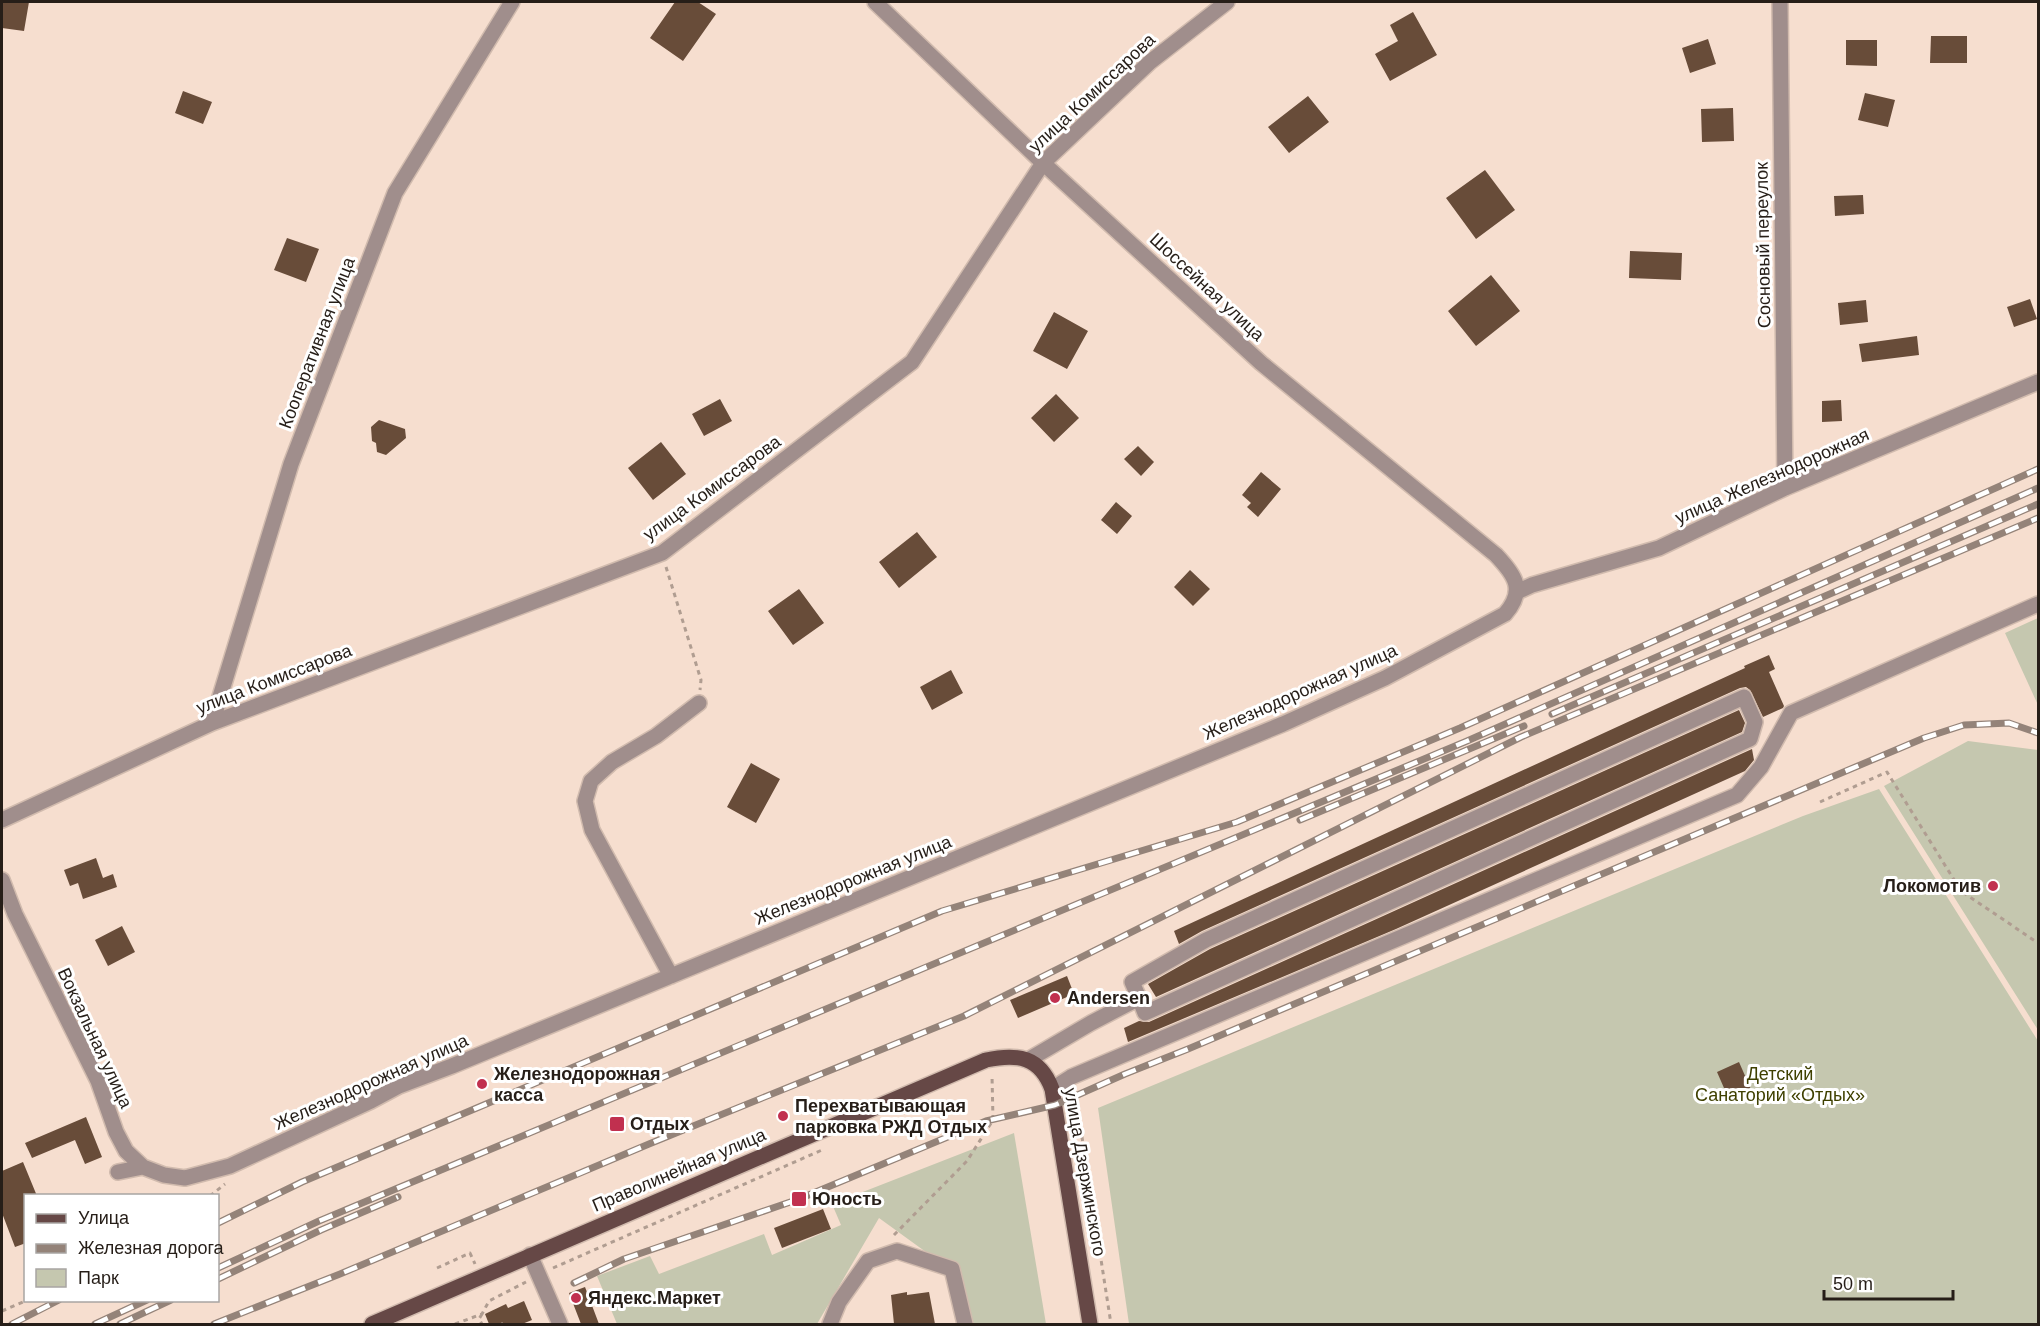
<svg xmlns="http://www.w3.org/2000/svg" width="2040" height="1326" viewBox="0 0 2040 1326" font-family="Helvetica,sans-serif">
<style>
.green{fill:#c5c7af}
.building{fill:#684c39}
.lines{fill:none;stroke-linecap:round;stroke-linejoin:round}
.minor-casing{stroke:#d1bbae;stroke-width:18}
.major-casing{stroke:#d1bbae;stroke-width:18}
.path{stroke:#b09d91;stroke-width:3;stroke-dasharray:4.5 4.5;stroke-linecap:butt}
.minor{stroke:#a08e8c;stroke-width:15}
.major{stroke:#664846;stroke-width:15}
.rail-casing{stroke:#948379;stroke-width:7}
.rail{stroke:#fff;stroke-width:4.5;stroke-dasharray:14;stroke-linecap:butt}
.poi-dot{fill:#c1304f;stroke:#fff;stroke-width:2}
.labels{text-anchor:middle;stroke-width:6;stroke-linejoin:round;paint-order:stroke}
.street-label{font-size:18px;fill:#261e18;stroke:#fff}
.poi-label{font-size:18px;font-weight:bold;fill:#261e18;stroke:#fff;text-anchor:start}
.park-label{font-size:18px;fill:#3f4000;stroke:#fff}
</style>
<rect width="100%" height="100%" fill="#f6decf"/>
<path class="green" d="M 2038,618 L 2038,705 L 2005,633 Z
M 1968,741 L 2038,750 L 2038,1030 L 1884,786 Z
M 1879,789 L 2038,1041 L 2038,1324 L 1129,1324 L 1098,1108 L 1803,816 Z
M 1014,1133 L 1046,1324 L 968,1324 L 959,1276 L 879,1218 L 817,1324 L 617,1324 L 597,1276 L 650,1256 L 659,1274 L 764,1234 L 772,1255 L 841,1225 L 832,1204 Z"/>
<path class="building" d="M 2,2 L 29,2 L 24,31 L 2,28 Z
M 675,2 L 698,2 L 716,14 L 683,61 L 650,38 Z
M 1413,12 L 1437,55 L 1390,81 L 1375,54 L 1398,41 L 1390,25 Z
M 1931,36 L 1967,36 L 1967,63 L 1930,63 Z
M 1708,39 L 1716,64 L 1690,73 L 1682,48 Z
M 1846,40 L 1877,40 L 1877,66 L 1846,65 Z
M 183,91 L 212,102 L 203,124 L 175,113 Z
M 1865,93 L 1895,100 L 1888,127 L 1858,120 Z
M 1308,96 L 1329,122 L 1289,153 L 1268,127 Z
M 1733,108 L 1734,141 L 1702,142 L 1701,109 Z
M 1485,170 L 1515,210 L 1476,239 L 1446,198 Z
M 1863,195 L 1864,214 L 1835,216 L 1834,196 Z
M 287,238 L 319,249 L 306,282 L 274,270 Z
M 1630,251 L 1682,253 L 1681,280 L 1629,278 Z
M 1491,275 L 1520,311 L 1476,346 L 1448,311 Z
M 2030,299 L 2037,319 L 2014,327 L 2007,307 Z
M 1866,300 L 1868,322 L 1840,325 L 1838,303 Z
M 1054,312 L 1088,331 L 1067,369 L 1033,351 Z
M 1917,336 L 1919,355 L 1862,362 L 1859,344 Z
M 1056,394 L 1079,418 L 1054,442 L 1031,418 Z
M 720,399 L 732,421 L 704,436 L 692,414 Z
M 1841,400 L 1842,421 L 1822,422 L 1822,401 Z
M 379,420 L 405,429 L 406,438 L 386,455 L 377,452 L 376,443 L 372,441 L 371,427 Z
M 661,442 L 686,474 L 653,500 L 628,468 Z
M 1138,446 L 1154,462 L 1141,476 L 1124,459 Z
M 1261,472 L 1281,489 L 1258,517 L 1247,507 L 1251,503 L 1242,495 Z
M 1116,502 L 1132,516 L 1117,534 L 1101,520 Z
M 917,532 L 937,557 L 899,588 L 879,562 Z
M 1190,570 L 1210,589 L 1193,606 L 1174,587 Z
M 799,589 L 824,623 L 793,645 L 768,611 Z
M 1769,655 L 1775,669 L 1769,672 L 1784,706 L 1783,708 L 1763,717 L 1750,690 L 1746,687 L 1740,688 L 1202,931 L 1179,944 L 1174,931 L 1745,668 L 1744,666 Z
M 951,670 L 963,693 L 932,710 L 920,687 Z
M 1739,710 L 1745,723 L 1742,732 L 1156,997 L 1148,984 L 1210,949 Z
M 1752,749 L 1754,760 L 1745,771 L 1396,929 L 1128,1042 L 1124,1028 L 1139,1021 L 1149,1022 Z
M 751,763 L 780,779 L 756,823 L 727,807 Z
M 96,858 L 103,878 L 113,874 L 117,887 L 83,899 L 78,883 L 70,886 L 64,870 Z
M 122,926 L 135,952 L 108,966 L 95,940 Z
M 1067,976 L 1074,994 L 1018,1018 L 1010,1000 Z
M 1739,1062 L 1753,1094 L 1731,1104 L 1717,1072 Z
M 86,1117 L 102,1157 L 85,1164 L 75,1140 L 32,1158 L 25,1143 Z
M 23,1162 L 37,1196 L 26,1196 L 26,1243 L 15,1247 L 2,1213 L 2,1171 Z
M 823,1209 L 831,1229 L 782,1248 L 774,1228 Z
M 585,1287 L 599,1324 L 581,1324 L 569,1293 Z
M 907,1292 L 907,1295 L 929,1292 L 935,1324 L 894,1324 L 891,1295 Z
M 524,1301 L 532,1320 L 522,1324 L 489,1324 L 485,1314 L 506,1304 L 508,1308 Z"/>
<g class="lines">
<defs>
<path id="minor" d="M 1780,2 L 1785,488
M 1517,592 L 1532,585 L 1659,548 L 1785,488 L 2038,382
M 212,723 L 291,464 L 395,193 L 512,2
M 2,820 L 212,723 L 662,553 L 912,362 L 1043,163 L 1150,62 L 1227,2
M 2,880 L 15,914 L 98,1081 L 116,1132 L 126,1151 L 143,1167 L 164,1175 L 185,1178 L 230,1166 L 371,1101 L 399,1086 L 452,1066 L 1283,724 L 1385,678 L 1505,614 C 1526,590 1515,575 1496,555 L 1261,363 L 1043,163 L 875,2
M 671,976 L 592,830 L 585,801 L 591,781 L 612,762 L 656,736 L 699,703
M 1028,1060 L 1091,1023 L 1139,998 L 1132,982 L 1206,940 L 1744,697 L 1755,722 L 1750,739 L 1145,1013 L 1139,998
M 1052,1089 L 1071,1077 L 1737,795 L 1761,767 L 1791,713 L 2038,604
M 118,1172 L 143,1167
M 530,1255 L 560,1324
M 830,1324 L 839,1302 L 868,1261 L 897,1251 L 952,1269 L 965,1324"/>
<path id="major" d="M 372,1324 L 986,1060 C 1018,1053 1040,1057 1052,1089 L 1090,1324"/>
</defs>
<use href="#minor" class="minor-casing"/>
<use href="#major" class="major-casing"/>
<path class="path" d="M 666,567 L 701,680 L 700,690
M 1820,802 L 1887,772 L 1961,891 L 2038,943
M 1075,1092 L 1111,1324
M 210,1196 L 225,1184
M 894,1235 L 967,1161 L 993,1120 L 992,1075
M 437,1268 L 470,1253 L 475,1264
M 553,1268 L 822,1150
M 2,1311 L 28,1300
M 482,1314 L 479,1319 L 482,1324
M 501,1323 L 502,1324
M 455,1324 L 482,1314 L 489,1301 L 526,1282"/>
<use href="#minor" class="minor"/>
<use href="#major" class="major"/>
<defs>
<path id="rail" d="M 1552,714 L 2038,504
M 1300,820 L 1524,726
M 218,1223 L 302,1182 L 942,911 L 1237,822 L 1460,728 L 2038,469
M 218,1268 L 319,1221 L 1467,741 L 2038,488
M 218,1279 L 321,1230 L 398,1197
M 574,1283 L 624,1259 L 799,1199 L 986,1121 L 1055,1105 L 1125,1074 L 1188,1049 L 1924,738 L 1964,725 L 2009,723 L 2038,733
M 12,1324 L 59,1300
M 95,1324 L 147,1300
M 120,1324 L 171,1300
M 214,1324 L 340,1274 L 649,1144 L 964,1016 L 1521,737 L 2038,518"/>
</defs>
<use href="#rail" class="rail-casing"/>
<use href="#rail" class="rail"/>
</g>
<g class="poi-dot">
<circle cx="1993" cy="886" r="6"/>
<circle cx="1055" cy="998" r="6"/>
<circle cx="482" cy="1084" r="6"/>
<circle cx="783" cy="1116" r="6"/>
<rect x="609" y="1116" width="16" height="16" rx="3"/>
<rect x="791" y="1191" width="16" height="16" rx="3"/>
<circle cx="576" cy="1298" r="6"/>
</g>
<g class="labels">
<g class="street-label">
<text transform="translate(1092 93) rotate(-43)" y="6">улица Комиссарова</text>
<text transform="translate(1763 245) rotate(-91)" y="6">Сосновый переулок</text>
<text transform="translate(1207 287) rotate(43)" y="6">Шоссейная улица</text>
<text transform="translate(317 343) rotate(-69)" y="6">Кооперативная улица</text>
<text transform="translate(1772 476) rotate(-24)" y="6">улица Железнодорожная</text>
<text transform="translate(712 488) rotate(-36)" y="6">улица Комиссарова</text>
<text transform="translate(274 679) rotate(-21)" y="6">улица Комиссарова</text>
<text transform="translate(1300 692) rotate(-24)" y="6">Железнодорожная улица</text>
<text transform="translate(853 880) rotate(-22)" y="6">Железнодорожная улица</text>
<text transform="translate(95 1038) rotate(65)" y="6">Вокзальная улица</text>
<text transform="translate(371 1082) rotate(-24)" y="6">Железнодорожная улица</text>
<text transform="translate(679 1170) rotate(-23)" y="6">Праволинейная улица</text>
<text transform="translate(1085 1172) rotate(80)" y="6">улица Дзержинского</text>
</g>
<g class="poi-label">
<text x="1981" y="892" text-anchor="end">Локомотив</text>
<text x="1067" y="1004">Andersen</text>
<text x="494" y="1080">Железнодорожная<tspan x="494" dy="21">касса</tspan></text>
<text x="795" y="1112">Перехватывающая<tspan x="795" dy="21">парковка РЖД Отдых</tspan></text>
<text x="630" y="1130">Отдых</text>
<text x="812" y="1205">Юность</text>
<text x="588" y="1304">Яндекс.Маркет</text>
</g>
<g class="park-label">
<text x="1780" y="1080">Детский<tspan x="1780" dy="21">Санаторий «Отдых»</tspan></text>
</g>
</g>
<rect width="2040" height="1326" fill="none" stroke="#261e18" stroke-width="6"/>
<rect x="24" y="1194" width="195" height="108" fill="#ffffff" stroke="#a8a5a3" stroke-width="1.5"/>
<rect x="36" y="1214" width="30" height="9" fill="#664846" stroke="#a8a5a3" stroke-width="1.5"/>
<text x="78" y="1224" font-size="18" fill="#261e18">Улица</text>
<rect x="36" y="1244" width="30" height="9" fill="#948379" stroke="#a8a5a3" stroke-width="1.5"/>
<text x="78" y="1254" font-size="18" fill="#261e18">Железная дорога</text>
<rect x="36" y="1269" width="30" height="18" fill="#c5c7af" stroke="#a8a5a3" stroke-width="1.5"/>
<text x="78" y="1284" font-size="18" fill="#261e18">Парк</text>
<path d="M1824 1290v9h129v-9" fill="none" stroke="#261e18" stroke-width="3"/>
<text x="1833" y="1290" font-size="18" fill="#261e18" stroke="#ffffff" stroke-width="4.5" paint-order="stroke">50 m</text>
</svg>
